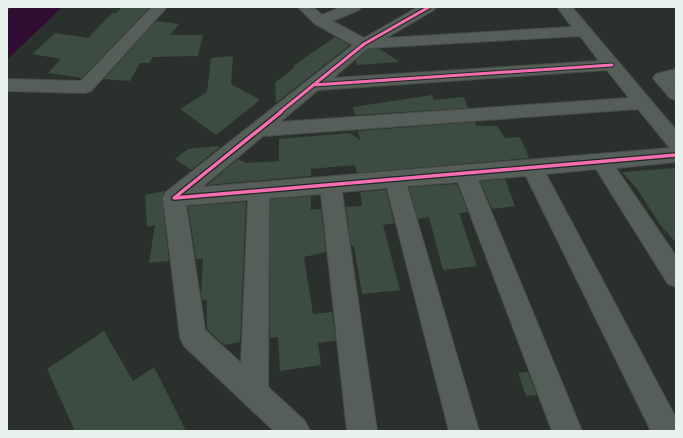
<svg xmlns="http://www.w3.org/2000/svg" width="683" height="438" viewBox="0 0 683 438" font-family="'Fira Sans Condensed',sans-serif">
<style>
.water{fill:#310d34}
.building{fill:#3c4c42}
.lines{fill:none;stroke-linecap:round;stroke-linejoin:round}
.street-casing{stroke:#494e4b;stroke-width:2}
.street{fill:#555e58;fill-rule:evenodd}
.cycleway-far1-casing{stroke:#1c2a21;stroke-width:5}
.cycleway-casing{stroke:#1c2a21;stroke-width:6}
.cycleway-far1{stroke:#f96db3;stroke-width:3}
.cycleway{stroke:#f96db3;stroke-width:3.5}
</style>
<rect width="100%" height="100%" fill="#2a302b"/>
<path class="water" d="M 13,7 L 62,7 L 7,60 L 7,12 Z"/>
<path class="building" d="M 122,7 L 150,7 L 82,78 L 48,73 L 61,59 L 32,54 L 55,33 L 88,38 L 112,13 L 116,13 Z
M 156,21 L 179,24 L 170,35 L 203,35 L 198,56 L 153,57 L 149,63 L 140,63 L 130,81 L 104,79 Z
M 335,37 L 350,45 L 276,103 L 275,83 L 295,67 L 293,66 Z
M 369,49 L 380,49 L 400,62 L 357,65 L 356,60 Z
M 233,56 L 231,84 L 260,100 L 216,135 L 180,109 L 207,92 L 211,58 Z
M 432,95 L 434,100 L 464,97 L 468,108 L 355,115 L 353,107 Z
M 475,122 L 476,126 L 497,126 L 505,138 L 520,137 L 529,158 L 357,173 L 355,165 L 311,169 L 311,176 L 207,185 L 238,159 L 246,163 L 279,161 L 279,139 L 350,133 L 360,140 L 358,131 Z
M 218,146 L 220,147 L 191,170 L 175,159 L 188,149 Z
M 676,168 L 676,243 L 659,223 L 638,190 L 622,172 Z
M 505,179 L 515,206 L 492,209 L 480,181 Z
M 457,184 L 468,212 L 459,213 L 477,266 L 443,270 L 429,217 L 418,219 L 409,187 Z
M 386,190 L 394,223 L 383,225 L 400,290 L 362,294 L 354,246 L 351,246 L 346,207 L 362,206 L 360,192 Z
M 165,191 L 162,198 L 169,261 L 149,263 L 155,225 L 147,227 L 145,195 Z
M 311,196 L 311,210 L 321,209 L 326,252 L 304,257 L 313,314 L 332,312 L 336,341 L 318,343 L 321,365 L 280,371 L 278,337 L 270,338 L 270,199 Z
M 246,202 L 240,342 L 224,345 L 207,329 L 207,300 L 202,300 L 201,296 L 203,259 L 196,259 L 188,206 Z
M 104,331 L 133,381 L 154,367 L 186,431 L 75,431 L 47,369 Z
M 528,372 L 537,395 L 526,396 L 518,373 Z"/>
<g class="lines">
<defs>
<path id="street" d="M 152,7 L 167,7 L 91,91 L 85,93 L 7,91 L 7,79 L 81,81 Z
M 298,7 L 313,7 L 322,15 L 341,7 L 361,7 L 359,10 L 332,21 L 364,38 L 418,7 L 436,7 L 434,10 L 386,38 L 572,27 L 557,7 L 572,7 L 676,130 L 676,162 L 616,168 L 676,256 L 676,287 L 668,284 L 596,169 L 546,174 L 676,418 L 676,431 L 651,431 L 526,176 L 478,180 L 582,431 L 552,431 L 458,182 L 407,186 L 479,431 L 449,431 L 387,188 L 342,192 L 377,431 L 347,431 L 321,194 L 269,198 L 268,387 L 305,421 L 310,431 L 274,431 L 184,346 L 180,337 L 163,198 L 166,192 L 353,45 L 315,24 ZM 580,36 L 599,61 L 333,78 L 368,48 ZM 607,70 L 629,98 L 280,122 L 318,90 ZM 638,109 L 670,148 L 202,187 L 263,136 ZM 248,200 L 241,363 L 205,330 L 186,205 Z
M 676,69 L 676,80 L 674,80 L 676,83 L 676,100 L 670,98 L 653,78 L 656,74 Z"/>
</defs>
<use href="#street" class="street-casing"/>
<use href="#street" class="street"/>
<defs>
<path id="cycleway-far1" d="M 313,85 L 612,65
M 279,113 L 364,44 L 429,7"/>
<path id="cycleway" d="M 281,112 L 174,198 L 676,155"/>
</defs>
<use href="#cycleway-far1" class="cycleway-far1-casing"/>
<use href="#cycleway" class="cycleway-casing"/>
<use href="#cycleway-far1" class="cycleway-far1"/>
<use href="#cycleway" class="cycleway"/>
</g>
<rect width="683" height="438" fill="none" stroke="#e8f1eb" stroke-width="16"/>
</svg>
